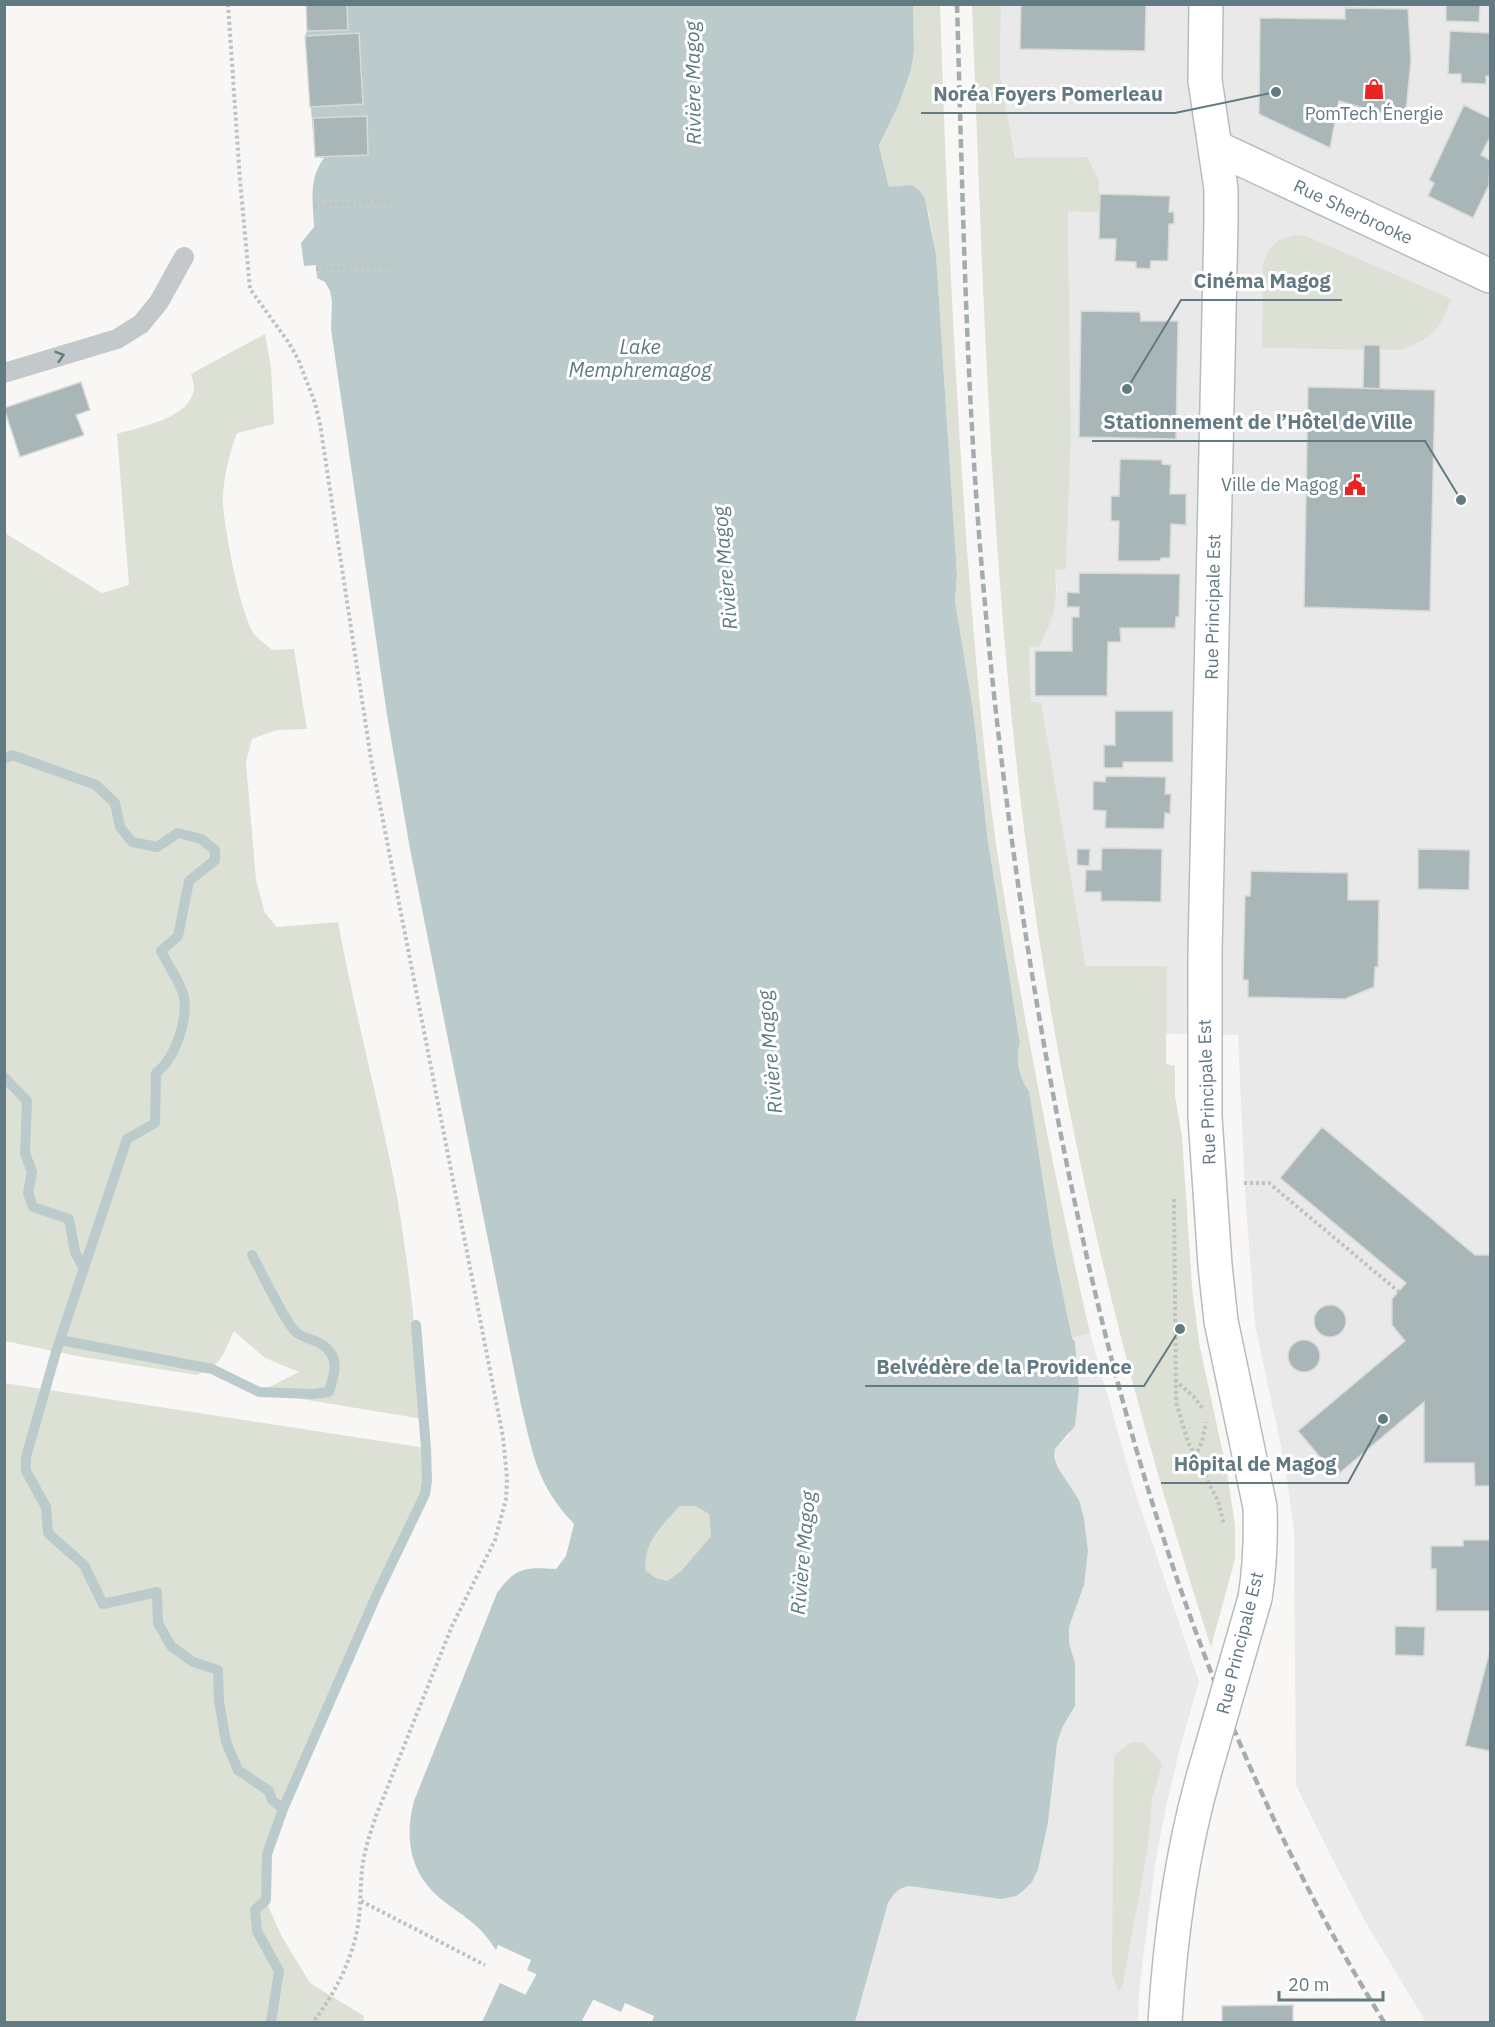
<svg xmlns="http://www.w3.org/2000/svg" width="1495" height="2027" viewBox="0 0 1495 2027" font-family="'IBM Plex Sans',sans-serif">
<style>
.built{fill:#e8e9e8}
.green{fill:#dce0d5}
.water{fill:#bbcbcc;fill-rule:evenodd}
.lines{fill:none;stroke-linecap:round;stroke-linejoin:round}
.stream{stroke:#bbcbcc;stroke-width:10}
.river{stroke:#bbcbcc;stroke-width:62}
.building{fill:#a9b6b8;stroke:#d9d9d7;stroke-width:1.5}
.primary-casing{stroke:#b6bdbe;stroke-width:36}
.path{stroke:#bfc2c3;stroke-width:4;stroke-dasharray:3 3;stroke-linecap:butt}
.lane{stroke:#c3c9cb;stroke-width:20}
.primary{stroke:#fff;stroke-width:33}
.rail{stroke:#a3adb0;stroke-width:4.5;stroke-dasharray:9 4.5;stroke-linecap:butt}
.primary-bridge-casing{stroke:#b6bdbe;stroke-width:36;stroke-linecap:butt}
.primary-bridge{stroke:#fff;stroke-width:33}
.oneway{stroke:#627a81}
.labels{text-anchor:middle;stroke-width:6;stroke-linejoin:round;paint-order:stroke}
.poi-label{font-size:18px;fill:#627a81;stroke:#fff}
.street-label{font-size:18px;fill:#627a81;stroke:#fff}
.water-label{font-size:20px;font-style:italic;fill:#5d7a7c;stroke:#fff}
.leader{fill:none;stroke:#627a81;stroke-width:2}
.callout-dot{fill:#627a81;stroke:#fff;stroke-width:2}
.callout-label{font-size:20px;text-anchor:middle;font-weight:bold;fill:#627a81;stroke:#fff;stroke-width:6;stroke-linejoin:round;paint-order:stroke}
</style>
<rect width="100%" height="100%" fill="#f8f7f5"/>
<path class="built" d="M 1001,5 L 1490,5 L 1490,2022 L 1426,2022 L 1366,1923 L 1330,1854 L 1296,1785 L 1294,1531 L 1285,1465 L 1255,1325 L 1245,1192 L 1238,1035 L 1166,1034 L 1167,966 L 1086,966 L 1041,703 L 1031,703 L 1029,646 L 1039,646 L 1057,590 L 1055,569 L 1066,569 L 1071,438 L 1068,211 L 1086,157 L 1015,159 L 1000,76 Z
M 1090,1333 L 1132,1482 L 1199,1682 L 1180,1748 L 1166,1806 L 1155,1864 L 1139,1991 L 1138,2022 L 855,2022 L 888,1903 L 892,1895 L 901,1887 L 910,1886 L 1053,1764 L 1057,1743 L 1063,1726 L 1075,1706 L 1075,1663 L 1069,1643 L 1069,1627 L 1084,1585 L 1054,1457 L 1055,1449 L 1069,1436 L 1079,1389 L 1075,1342 L 1072,1338 Z"/>
<path class="green" d="M 913,5 L 940,5 C 946,186 954,368 967,549 C 975,648 982,746 996,844 C 1021,1008 1053,1172 1090,1333 L 1072,1338 L 1054,1251 L 1029,1092 C 1019,1079 1015,1057 1020,1042 L 988,841 L 973,710 L 955,601 L 957,575 L 936,254 L 928,210 L 889,187 L 879,144 L 899,104 L 911,70 L 914,52 Z
M 972,5 L 1001,5 L 1000,76 L 1015,158 L 1087,157 L 1099,181 L 1099,212 L 1068,211 L 1071,438 L 1066,569 L 1055,570 C 1058,601 1054,619 1039,646 L 1029,647 L 1031,702 L 1041,702 L 1086,966 L 1167,966 L 1166,1064 L 1175,1066 L 1175,1096 L 1182,1137 L 1192,1287 L 1199,1343 L 1227,1472 L 1235,1525 L 1235,1559 L 1211,1647 C 1135,1413 1075,1175 1038,931 C 992,625 984,314 972,5 Z
M 1294,235 L 1306,236 L 1451,299 C 1442,328 1429,341 1400,350 L 1262,348 L 1263,264 C 1268,247 1277,239 1294,235 Z
M 265,334 L 271,367 L 274,424 L 237,433 C 229,454 222,483 223,505 C 225,531 240,615 255,635 C 259,640 267,645 272,650 L 294,649 L 307,729 L 277,730 L 252,739 L 246,762 L 256,880 L 265,913 L 277,927 L 338,922 C 355,1016 381,1108 398,1202 C 410,1274 417,1346 423,1419 L 259,1392 L 299,1372 L 265,1358 L 234,1331 C 223,1354 223,1364 197,1375 L 82,1357 L 5,1341 L 5,533 L 102,593 L 129,585 L 117,434 C 141,426 191,419 194,388 C 194,384 192,378 191,374 Z
M 4,1383 L 426,1448 L 427,1481 L 425,1494 L 377,1594 L 283,1809 L 267,1854 L 266,1901 L 281,1935 L 310,1983 L 364,2016 L 363,2022 L 5,2022 Z
M 680,1506 L 695,1506 L 709,1514 L 711,1536 L 681,1571 L 667,1581 L 656,1578 L 646,1571 C 642,1544 663,1524 680,1506 Z
M 1131,1742 L 1142,1742 L 1159,1759 L 1162,1765 L 1152,1798 L 1148,1847 L 1122,1988 L 1118,1991 L 1112,1973 L 1114,1755 Z"/>
<path class="water" d="M 306,5 L 913,5 L 914,52 L 911,70 L 899,104 L 879,145 L 889,187 L 911,185 L 919,190 L 925,199 L 936,254 L 957,575 L 955,601 L 973,710 L 988,841 L 1020,1043 C 1015,1057 1019,1079 1029,1091 L 1054,1251 L 1072,1338 L 1075,1342 L 1079,1389 L 1075,1426 L 1055,1449 L 1054,1457 L 1058,1468 L 1079,1500 L 1084,1519 L 1088,1551 L 1084,1585 L 1069,1627 L 1069,1643 L 1075,1663 L 1075,1706 L 1063,1726 L 1057,1743 L 1048,1822 L 1038,1869 L 1032,1882 L 1024,1890 L 1016,1896 L 1001,1899 L 910,1886 C 899,1887 894,1893 888,1903 L 855,2022 L 652,2022 L 654,2016 L 625,2003 L 621,2012 L 527,1970 L 531,1960 L 498,1945 L 496,1950 C 479,1923 465,1918 441,1899 C 410,1874 404,1838 414,1801 L 497,1593 C 515,1567 526,1567 556,1569 L 566,1556 L 574,1524 C 537,1485 533,1455 521,1405 L 410,849 L 387,715 L 352,473 L 331,329 L 332,301 L 330,291 L 325,282 L 317,278 L 316,265 L 304,266 L 301,243 L 314,227 C 313,201 308,180 324,158 L 315,157 L 305,36 L 307,31 ZM 680,1506 L 695,1506 L 709,1514 L 711,1536 L 681,1571 L 667,1581 L 656,1578 L 646,1571 C 642,1544 663,1524 680,1506 Z
M 500,1983 L 586,2022 L 482,2022 Z"/>
<g class="lines">
<path class="stream" d="M 4,759 L 12,755 L 96,785 L 115,803 L 120,827 L 132,842 L 157,847 L 178,833 L 201,839 L 215,850 L 215,860 L 189,881 L 178,936 L 161,951 C 167,964 181,983 184,997 C 188,1020 175,1059 156,1073 L 155,1123 L 127,1139 L 56,1352 L 26,1457 L 26,1471 L 46,1507 L 48,1533 L 84,1565 L 103,1604 L 157,1592 L 158,1623 L 171,1646 L 193,1662 L 218,1670 L 219,1701 L 226,1742 L 238,1770 L 269,1791 L 272,1800 L 283,1809
M 4,1077 L 27,1101 L 25,1153 L 32,1172 L 28,1193 L 33,1207 L 69,1219 L 75,1252 L 84,1269
M 60,1340 L 212,1369 L 259,1392 L 313,1394 L 329,1392 C 332,1381 338,1366 332,1355 C 321,1338 310,1342 297,1333 C 287,1326 260,1269 252,1255
M 271,2022 L 279,1971 L 257,1931 L 255,1910 L 266,1900 L 267,1854 L 283,1809 L 377,1594 L 425,1494 L 427,1481 L 426,1448 L 416,1325"/>
<path class="river" d="M 546,2022 L 574,1970 L 613,1916"/>
</g>
<path class="building" d="M 306,4 L 347,4 L 348,30 L 307,31 Z
M 1021,4 L 1146,4 L 1145,51 L 1020,49 Z
M 1446,4 L 1480,4 L 1479,22 L 1446,21 Z
M 1345,8 L 1408,9 L 1411,60 L 1405,120 L 1339,101 L 1330,148 L 1259,114 L 1260,18 L 1345,19 Z
M 1450,31 L 1490,33 L 1490,76 L 1486,76 L 1486,84 L 1461,83 L 1461,74 L 1448,74 Z
M 359,33 L 363,104 L 310,107 L 305,36 Z
M 1464,105 L 1490,118 L 1490,137 L 1481,155 L 1490,160 L 1489,185 L 1473,218 L 1428,196 L 1434,183 L 1429,180 Z
M 367,116 L 368,155 L 315,157 L 313,118 Z
M 1100,194 L 1170,196 L 1169,212 L 1174,212 L 1174,224 L 1169,224 L 1168,261 L 1151,261 L 1150,269 L 1136,268 L 1136,262 L 1115,261 L 1116,239 L 1099,239 Z
M 1081,311 L 1140,312 L 1141,321 L 1178,321 L 1176,439 L 1079,437 Z
M 1364,345 L 1380,345 L 1380,389 L 1363,388 Z
M 81,382 L 90,410 L 76,415 L 84,435 L 20,457 L 4,408 Z
M 1308,387 L 1435,390 L 1430,611 L 1304,607 Z
M 1120,459 L 1162,460 L 1162,464 L 1171,465 L 1170,494 L 1186,494 L 1186,525 L 1171,524 L 1170,558 L 1161,558 L 1160,561 L 1118,561 L 1119,521 L 1111,521 L 1111,496 L 1119,496 Z
M 1079,573 L 1180,574 L 1179,617 L 1176,617 L 1175,628 L 1120,628 L 1121,642 L 1108,642 L 1107,696 L 1035,696 L 1035,651 L 1072,651 L 1072,617 L 1079,617 L 1079,607 L 1067,607 L 1067,592 L 1079,593 Z
M 1115,711 L 1173,711 L 1173,762 L 1123,762 L 1123,768 L 1104,768 L 1104,745 L 1115,745 Z
M 1106,776 L 1166,777 L 1165,794 L 1171,794 L 1170,814 L 1165,813 L 1164,829 L 1105,828 L 1106,811 L 1093,810 L 1093,781 L 1105,782 Z
M 1102,848 L 1162,849 L 1161,902 L 1101,901 L 1101,892 L 1085,892 L 1086,870 L 1101,870 Z
M 1077,849 L 1090,849 L 1089,866 L 1077,865 Z
M 1418,849 L 1470,850 L 1469,890 L 1418,889 Z
M 1251,871 L 1348,873 L 1348,900 L 1379,900 L 1378,967 L 1375,967 L 1374,987 L 1345,999 L 1248,997 L 1248,980 L 1243,980 L 1245,896 L 1250,896 Z
M 1322,1127 L 1475,1255 L 1490,1255 L 1490,1486 L 1475,1486 L 1474,1463 L 1424,1463 L 1424,1402 L 1336,1476 L 1298,1431 L 1405,1341 L 1392,1325 L 1392,1299 L 1406,1283 L 1280,1178 Z
M1314 1321a16 16 0 1 1 32 0a16 16 0 1 1-32 0Z
M1288 1356a16 16 0 1 1 32 0a16 16 0 1 1-32 0Z
M 1463,1540 L 1490,1540 L 1490,1611 L 1436,1611 L 1436,1569 L 1431,1569 L 1431,1546 L 1463,1546 Z
M 1395,1626 L 1425,1627 L 1424,1656 L 1395,1655 Z
M 1490,1650 L 1490,1751 L 1465,1746 Z
M 1293,2005 L 1293,2022 L 1222,2022 L 1222,2006 Z"/>
<g class="lines">
<defs>
<path id="primary" d="M 1206,4 L 1205,80 L 1221,189 L 1221,222 L 1205,953 L 1205,1117 L 1215,1265 L 1221,1321 L 1260,1507 C 1261,1539 1260,1567 1255,1598
M 1215,147 L 1490,276
M 1165,2022 C 1170,1938 1181,1855 1204,1774"/>
</defs>
<use href="#primary" class="primary-casing"/>
<path class="path" d="M 228,4 L 240,180 L 250,289 L 289,343 L 298,359 L 315,403 L 320,424 L 371,759 L 503,1437 L 507,1478 L 506,1499 L 495,1540 L 452,1626 L 376,1816 C 370,1834 364,1851 362,1870 C 360,1890 361,1911 357,1931 C 350,1964 334,1995 313,2022
M 314,206 L 396,200
M 316,269 L 394,264
M 1244,1183 L 1269,1183 L 1399,1292
M 1174,1199 L 1176,1402 L 1188,1442 L 1218,1501 L 1224,1524
M 1175,1380 L 1194,1397 L 1203,1409
M 1195,1457 L 1202,1442 L 1206,1422
M 361,1901 L 485,1965"/>
<path class="lane" d="M 4,373 L 117,339 L 141,324 L 159,302 L 184,257"/>
<use href="#primary" class="primary"/>
<path class="rail" d="M 957,4 C 962,172 965,340 977,507 C 992,713 1019,918 1058,1120 C 1120,1438 1212,1746 1384,2022"/>
<defs>
<path id="primary-bridge" d="M 1204,1774 L 1255,1598"/>
</defs>
<use href="#primary-bridge" class="primary-bridge-casing"/>
<use href="#primary-bridge" class="primary-bridge"/>
</g>
<defs><path id="oneway-chevron" d="M-2-3.5L2.5 0L-2 3.5" fill="none" stroke-width="1.6" stroke-linecap="round" stroke-linejoin="round" transform="scale(1.5)"/></defs>
<use class="oneway" href="#oneway-chevron" transform="translate(60 356) rotate(-17)"/>
<defs>
<symbol id="shop-bare" viewBox="-9 -9 18 18"><path d="M-5-2.5h2.3a2.7 3.5 0 0 1 5.4 0H5L5.5 6h-11ZM-1.5-2.5h3a1.5 2.3 0 0 0-3 0Z" fill="#e92425" stroke="#fff" stroke-width="2.5" paint-order="stroke"/></symbol>
<symbol id="civic-bare" viewBox="-9 -9 18 18"><path d="M-.6-6.5H3V-4.5H.6V-3L4-1V1h2V6H-6V1h2V-1L-.6-3ZM-1.2 2.5V6h2.4V2.5Z" fill="#e92425" stroke="#fff" stroke-width="2.5" paint-order="stroke"/></symbol>
</defs>
<g fill-rule="evenodd">
<use href="#shop-bare" x="1359" y="74" width="30" height="30"/>
<use href="#civic-bare" x="1340" y="470" width="30" height="30"/>
</g>
<g class="labels">
<g class="poi-label">
<text x="1374" y="120">PomTech Énergie</text>
<text x="1338" y="491" text-anchor="end">Ville de Magog</text>
</g>
<g class="street-label">
<text transform="translate(1353 212) rotate(25)" y="6">Rue Sherbrooke</text>
<text transform="translate(1213 607) rotate(-89)" y="6">Rue Principale Est</text>
<text transform="translate(1207 1092) rotate(-92)" y="6">Rue Principale Est</text>
<text transform="translate(1240 1643) rotate(-76)" y="6">Rue Principale Est</text>
</g>
<g class="water-label">
<text transform="translate(693 83) rotate(-91)" y="7">Rivière Magog</text>
<text x="640" y="354">Lake<tspan x="640" dy="23">Memphremagog</tspan></text>
<text transform="translate(725 568) rotate(-95)" y="7">Rivière Magog</text>
<text transform="translate(770 1052) rotate(-95)" y="7">Rivière Magog</text>
<text transform="translate(803 1553) rotate(-85)" y="7">Rivière Magog</text>
</g>
</g>
<path class="leader" d="M1276 92L1175 113H921M1127 389L1181 300H1342M1461 500L1425 441H1092M1180 1329L1144 1386H865M1383 1419L1348 1483H1161"/>
<g class="callout-dot">
<circle cx="1276" cy="92" r="6"/>
<circle cx="1127" cy="389" r="6"/>
<circle cx="1461" cy="500" r="6"/>
<circle cx="1180" cy="1329" r="6"/>
<circle cx="1383" cy="1419" r="6"/>
</g>
<g class="callout-label">
<text x="1048" y="101">Noréa Foyers Pomerleau</text>
<text x="1262" y="288">Cinéma Magog</text>
<text x="1258" y="429">Stationnement de l’Hôtel de Ville</text>
<text x="1004" y="1374">Belvédère de la Providence</text>
<text x="1255" y="1471">Hôpital de Magog</text>
</g>
<rect width="1495" height="2027" fill="none" stroke="#627a81" stroke-width="12"/>
<path d="M1279 1991v9h104v-9" fill="none" stroke="#627a81" stroke-width="3"/>
<text x="1288" y="1991" font-size="18" fill="#627a81" stroke="#ffffff" stroke-width="4.5" paint-order="stroke">20 m</text>
</svg>
